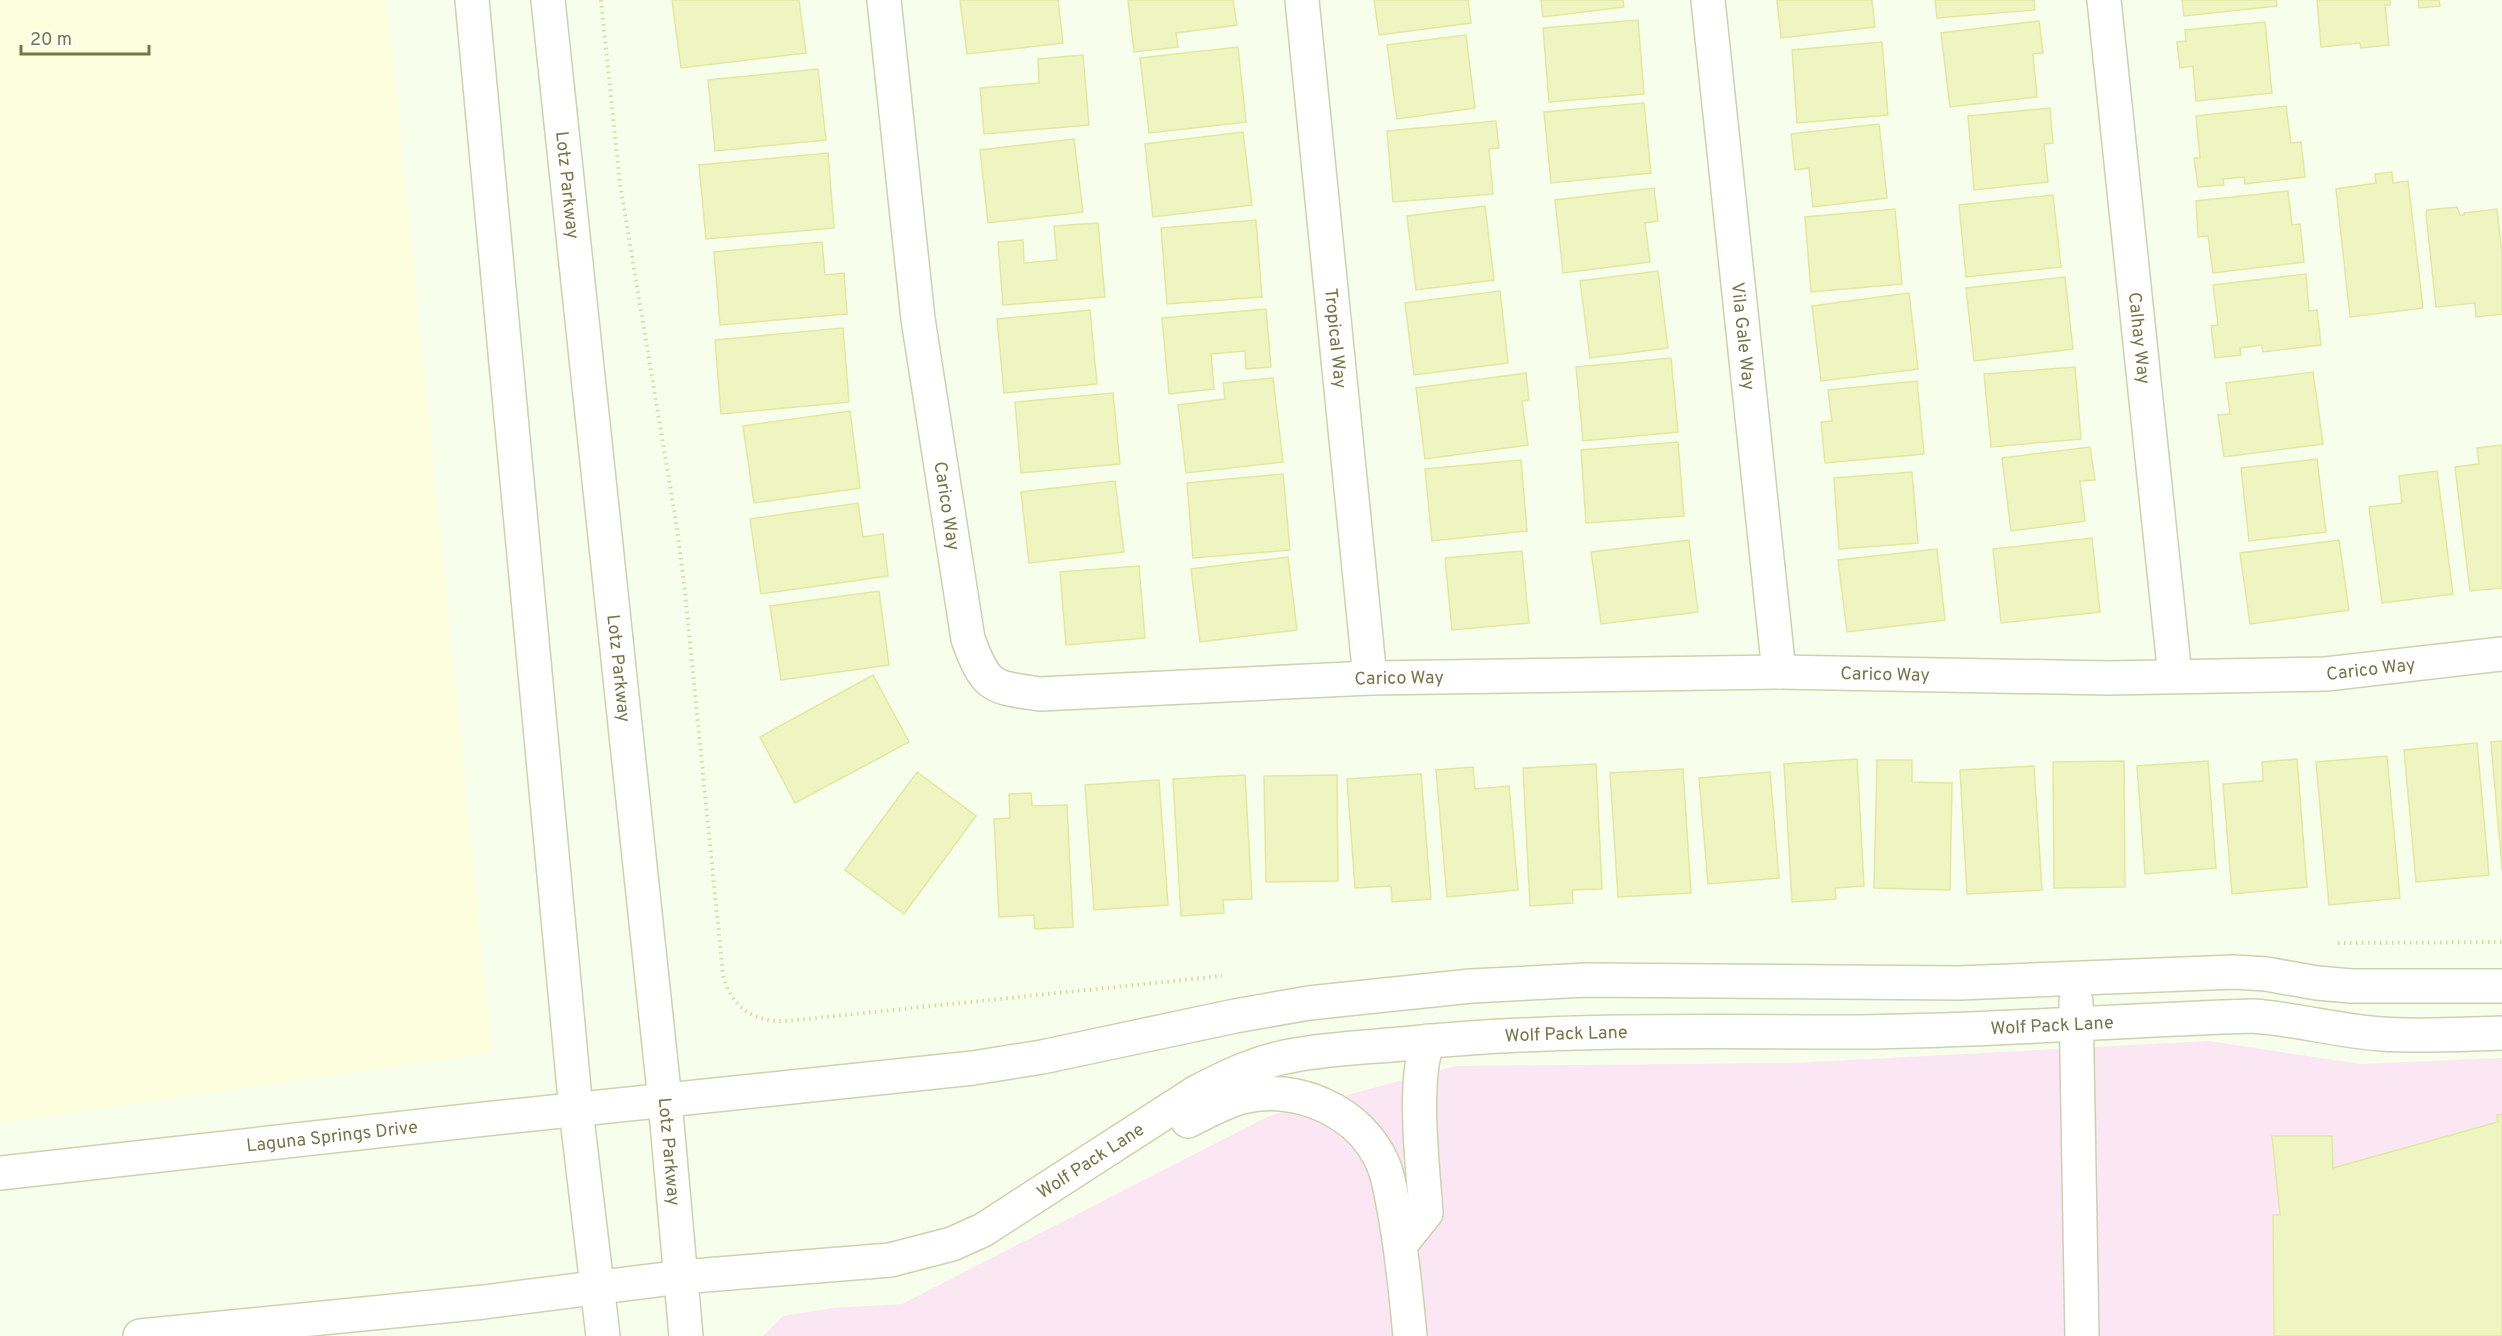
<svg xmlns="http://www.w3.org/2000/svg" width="2502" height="1336" viewBox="0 0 2502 1336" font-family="Overpass,sans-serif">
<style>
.commercial{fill:#fdfede}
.education{fill:#fbe7f4}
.building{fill:#eef5c0;stroke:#e1e99f;stroke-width:1.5}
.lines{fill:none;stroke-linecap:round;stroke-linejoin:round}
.minor-casing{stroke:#ccd2ae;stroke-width:36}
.path{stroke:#d5dca2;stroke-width:4;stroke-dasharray:1.5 4.5;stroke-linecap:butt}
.minor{stroke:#fff;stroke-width:33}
.labels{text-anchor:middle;stroke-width:4.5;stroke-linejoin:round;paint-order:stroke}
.street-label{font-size:18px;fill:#737748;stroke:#fbfff3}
</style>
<rect width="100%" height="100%" fill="#f7feeb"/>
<path class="commercial" d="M 0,0 L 387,0 L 492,1053 L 0,1123 Z"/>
<path class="education" d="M 2209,1041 L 2361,1064 L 2502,1058 L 2502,1336 L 763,1336 L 783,1316 L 832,1308 L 902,1304 L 1269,1116 L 1455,1066 L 1793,1063 Z"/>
<path class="building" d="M 672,0 L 799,0 L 806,53 L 681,68 Z
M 960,0 L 1058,0 L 1063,43 L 967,54 Z
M 1128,0 L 1233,0 L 1237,25 L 1176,33 L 1178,47 L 1134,52 Z
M 1374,0 L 1468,0 L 1471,23 L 1379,35 Z
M 1541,0 L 1623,0 L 1624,7 L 1543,17 Z
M 1777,0 L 1872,0 L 1875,27 L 1781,38 Z
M 1935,0 L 2034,0 L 2035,10 L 1937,18 Z
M 2182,0 L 2276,0 L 2277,6 L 2184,16 Z
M 2317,0 L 2390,0 L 2390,5 L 2385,5 L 2389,45 L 2361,48 L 2360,43 L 2321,47 Z
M 2418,0 L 2439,0 L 2440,6 L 2419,8 Z
M 1638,20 L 1644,94 L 1549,102 L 1543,28 Z
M 2039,21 L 2043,53 L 2033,54 L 2037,97 L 1950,107 L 1941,33 Z
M 2265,22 L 2272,93 L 2196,101 L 2193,66 L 2180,68 L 2177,42 L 2186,41 L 2185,30 Z
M 1466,35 L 1475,108 L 1397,119 L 1387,45 Z
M 1882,42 L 1888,115 L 1797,123 L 1792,50 Z
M 1238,47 L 1246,122 L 1149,133 L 1140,58 Z
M 1083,55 L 1089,125 L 984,134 L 980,88 L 1039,83 L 1038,59 Z
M 818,69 L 826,140 L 715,151 L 708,80 Z
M 1644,103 L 1651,173 L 1551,183 L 1544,112 Z
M 2286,106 L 2291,143 L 2301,142 L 2305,177 L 2245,184 L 2244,177 L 2223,179 L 2224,185 L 2198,187 L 2194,158 L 2200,158 L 2196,116 Z
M 2050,108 L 2053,143 L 2044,144 L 2048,182 L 1974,190 L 1968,116 Z
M 1496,121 L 1499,148 L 1489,149 L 1493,194 L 1393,202 L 1387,131 Z
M 1879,124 L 1887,198 L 1813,207 L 1809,168 L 1795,170 L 1791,134 Z
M 1243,132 L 1252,205 L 1153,217 L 1145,144 Z
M 1074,139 L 1083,212 L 988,223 L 980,150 Z
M 828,153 L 834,228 L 706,239 L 699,165 Z
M 2392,172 L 2393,183 L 2408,181 L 2423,308 L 2350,317 L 2336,189 L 2376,183 L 2375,174 Z
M 1654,188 L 1658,221 L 1645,223 L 1650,262 L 1563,273 L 1555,200 Z
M 2288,191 L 2292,225 L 2300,224 L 2304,262 L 2213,273 L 2208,236 L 2198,237 L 2196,201 Z
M 2053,195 L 2061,267 L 1966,277 L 1959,205 Z
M 1485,206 L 1494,280 L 1416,290 L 1407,216 Z
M 2457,207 L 2460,215 L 2464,215 L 2464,213 L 2497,209 L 2502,252 L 2502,314 L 2476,317 L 2475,303 L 2436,307 L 2426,214 L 2427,210 Z
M 1895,209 L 1902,284 L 1811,292 L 1805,217 Z
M 1256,220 L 1262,297 L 1167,304 L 1161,228 Z
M 1098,223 L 1105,297 L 1003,305 L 998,242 L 1023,240 L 1024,263 L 1057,260 L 1054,226 Z
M 822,242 L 825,275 L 844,273 L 847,314 L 720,325 L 714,252 Z
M 1658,271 L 1668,348 L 1590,358 L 1580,281 Z
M 2306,274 L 2309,311 L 2317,310 L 2321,345 L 2263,352 L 2262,345 L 2240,348 L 2241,355 L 2215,358 L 2211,326 L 2218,325 L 2213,285 Z
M 2065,277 L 2073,349 L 1974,361 L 1966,288 Z
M 1500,291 L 1508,363 L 1414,375 L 1405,303 Z
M 1909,293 L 1918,369 L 1821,381 L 1812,306 Z
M 1266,309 L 1271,367 L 1246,369 L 1245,351 L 1211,354 L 1214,389 L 1169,394 L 1162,318 Z
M 1090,310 L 1097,384 L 1004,393 L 997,319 Z
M 843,328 L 849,402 L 721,414 L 715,340 Z
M 1671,358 L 1678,432 L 1583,441 L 1576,367 Z
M 2075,367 L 2081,439 L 1991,447 L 1984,374 Z
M 2313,372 L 2323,444 L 2224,457 L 2218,415 L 2230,414 L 2226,383 Z
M 1526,373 L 1529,400 L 1522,401 L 1528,445 L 1425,459 L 1416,388 Z
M 1273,378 L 1283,462 L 1186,473 L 1178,405 L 1225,399 L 1223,383 Z
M 1917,381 L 1924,454 L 1825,463 L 1821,422 L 1832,421 L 1828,390 Z
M 1113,393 L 1120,464 L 1021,473 L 1015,402 Z
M 850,411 L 860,488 L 754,503 L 743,426 Z
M 1678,442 L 1684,516 L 1586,523 L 1581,450 Z
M 2502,445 L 2502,588 L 2470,591 L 2455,467 L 2479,464 L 2477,448 Z
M 2090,447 L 2095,480 L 2080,481 L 2085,521 L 2011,531 L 2002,458 Z
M 2317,459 L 2326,532 L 2249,541 L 2241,468 Z
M 1521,460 L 1527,531 L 1432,541 L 1425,469 Z
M 2437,471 L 2453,594 L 2382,603 L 2369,507 L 2402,503 L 2399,476 Z
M 1912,472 L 1918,543 L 1839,549 L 1834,478 Z
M 1283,474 L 1290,550 L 1193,558 L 1187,483 Z
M 1115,481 L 1124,552 L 1029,563 L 1021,492 Z
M 858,503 L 863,537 L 883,534 L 888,576 L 761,594 L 750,519 Z
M 2092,538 L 2100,612 L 2001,623 L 1993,549 Z
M 1689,540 L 1698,612 L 1601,624 L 1591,552 Z
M 2339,540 L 2349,610 L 2250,624 L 2240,553 Z
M 1937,549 L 1945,620 L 1847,632 L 1838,560 Z
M 1522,551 L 1529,623 L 1452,630 L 1445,558 Z
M 1288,557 L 1297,630 L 1200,642 L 1191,569 Z
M 1139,566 L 1145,638 L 1066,645 L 1060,572 Z
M 879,591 L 889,665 L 781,680 L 770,606 Z
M 873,675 L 909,742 L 795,803 L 760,737 Z
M 2502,741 L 2502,870 L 2491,742 Z
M 2477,743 L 2489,875 L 2416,882 L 2404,750 Z
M 2387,756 L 2400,898 L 2329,905 L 2316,762 Z
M 1857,759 L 1864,886 L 1835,888 L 1836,899 L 1792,902 L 1784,764 Z
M 2297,759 L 2307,887 L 2232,894 L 2223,784 L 2263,781 L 2262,762 Z
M 1877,760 L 1912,760 L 1912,782 L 1952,783 L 1950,890 L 1874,888 Z
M 2124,761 L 2125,887 L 2054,888 L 2053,762 Z
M 2208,761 L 2216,868 L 2145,874 L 2137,766 Z
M 1596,764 L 1602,889 L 1572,890 L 1573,903 L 1530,906 L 1523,768 Z
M 2034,766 L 2042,890 L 1967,894 L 1960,770 Z
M 1473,767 L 1475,789 L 1509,786 L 1518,890 L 1447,897 L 1436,770 Z
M 1683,769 L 1691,893 L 1618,897 L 1610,773 Z
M 917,772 L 976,816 L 904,914 L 845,870 Z
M 1770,772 L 1779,878 L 1708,884 L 1699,778 Z
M 1421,774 L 1431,899 L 1392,902 L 1391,886 L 1355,888 L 1347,779 Z
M 1245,775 L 1252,899 L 1223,900 L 1224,913 L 1181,916 L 1173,779 Z
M 1337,775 L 1338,881 L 1266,882 L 1264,776 Z
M 1159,780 L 1168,905 L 1094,910 L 1085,785 Z
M 1031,793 L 1032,806 L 1067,805 L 1073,927 L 1035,929 L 1034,915 L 999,917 L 994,819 L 1010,818 L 1009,794 Z
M 2502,1114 L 2502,1336 L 2274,1336 L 2273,1215 L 2280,1215 L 2272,1136 L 2332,1136 L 2333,1168 L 2498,1122 L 2497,1115 Z"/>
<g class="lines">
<defs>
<g id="minor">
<path d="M 472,0 L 576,1110 L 603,1336"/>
<path id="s1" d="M 548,0 L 665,1101 L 686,1336"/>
<path id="s2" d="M 884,0 L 918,319 L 968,639 C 986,688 991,687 1040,694 L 1370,678 L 1779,672 L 2108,678 L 2326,674 L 2502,654"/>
<path id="s3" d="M 1302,0 L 1370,678"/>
<path id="s4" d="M 1708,0 L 1779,672"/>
<path id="s5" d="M 2104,0 L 2175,676"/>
<path d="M 2076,1001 L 2082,1336"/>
<path d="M 1188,1121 C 1206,1112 1223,1102 1242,1097 C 1297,1083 1361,1112 1383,1164 C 1389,1178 1391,1194 1394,1209 C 1402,1251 1406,1293 1410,1336"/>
<path id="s6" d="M 0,1173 L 485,1119 L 973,1068 L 1042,1057 L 1235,1016 L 1309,1003 L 1471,986 L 1587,980 L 1959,983 L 2234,972 L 2266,974 L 2317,983 L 2351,986 L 2502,986"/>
<path d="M 1401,1244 L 1426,1213 C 1423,1168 1412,1081 1428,1041"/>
<path id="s7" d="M 140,1336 L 484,1302 L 681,1277 L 890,1260 L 952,1244 L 983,1230 L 1195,1093 C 1227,1076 1259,1061 1295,1055 C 1333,1048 1373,1047 1412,1043 C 1560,1028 1708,1032 1857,1032 C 1989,1031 2121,1020 2253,1016 C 2296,1019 2338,1031 2382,1034 C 2421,1037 2462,1034 2502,1033"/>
</g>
</defs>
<use href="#minor" class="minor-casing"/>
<path class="path" d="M 601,0 L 620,184 L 677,528 L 685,592 L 723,975 C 732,1008 753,1022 786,1021 L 1222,976
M 2338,943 L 2502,942"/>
<use href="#minor" class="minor"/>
</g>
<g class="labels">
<g class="street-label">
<text dy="6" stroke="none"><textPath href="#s1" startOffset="186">Lotz Parkway</textPath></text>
<text dy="6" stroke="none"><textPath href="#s4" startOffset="338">Vila Gale Way</textPath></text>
<text dy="6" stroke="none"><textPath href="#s5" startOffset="340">Calhay Way</textPath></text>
<text dy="6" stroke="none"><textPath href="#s3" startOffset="340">Tropical Way</textPath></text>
<text dy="6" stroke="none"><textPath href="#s2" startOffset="510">Carico Way</textPath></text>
<text dy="6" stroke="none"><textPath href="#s1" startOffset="672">Lotz Parkway</textPath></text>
<text dy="6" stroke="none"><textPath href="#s2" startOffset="2076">Carico Way</textPath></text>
<text dy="6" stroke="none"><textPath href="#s2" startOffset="1590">Carico Way</textPath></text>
<text dy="6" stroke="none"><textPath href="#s2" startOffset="1104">Carico Way</textPath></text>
<text dy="6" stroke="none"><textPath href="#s7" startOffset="1970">Wolf Pack Lane</textPath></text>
<text dy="6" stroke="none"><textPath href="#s7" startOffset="1484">Wolf Pack Lane</textPath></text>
<text dy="6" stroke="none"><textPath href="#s6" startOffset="334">Laguna Springs Drive</textPath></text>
<text dy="6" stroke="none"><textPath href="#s1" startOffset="1158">Lotz Parkway</textPath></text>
<text dy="6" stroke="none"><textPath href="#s7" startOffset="980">Wolf Pack Lane</textPath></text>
</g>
</g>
<path d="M21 45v9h128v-9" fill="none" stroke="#737748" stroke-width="3"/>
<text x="30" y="45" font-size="18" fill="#737748" stroke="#fbfff3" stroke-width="4.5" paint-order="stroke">20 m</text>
</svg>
